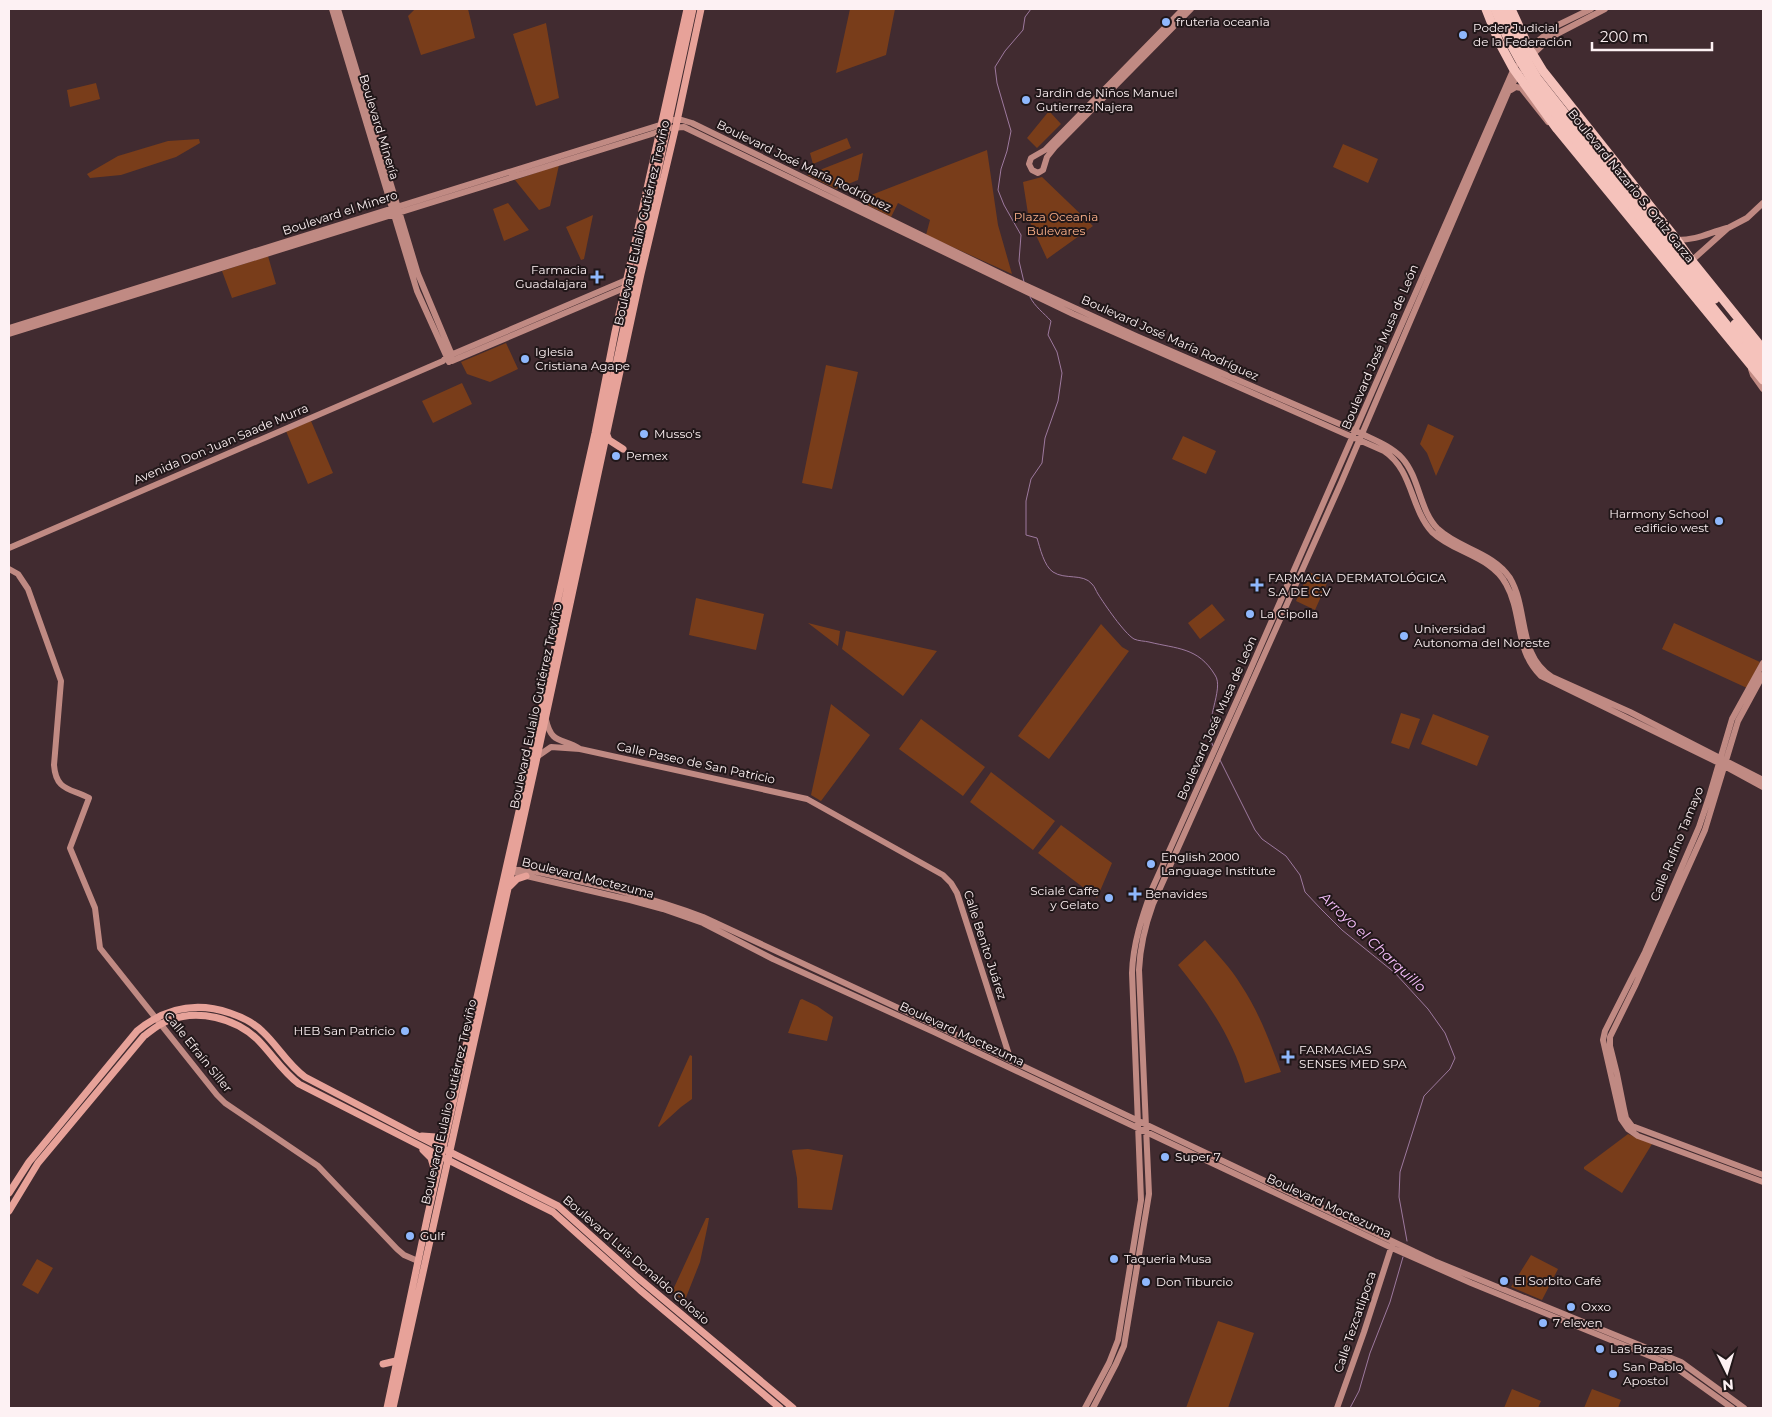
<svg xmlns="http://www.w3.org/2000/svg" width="1772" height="1417" viewBox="0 0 1772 1417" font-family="Montserrat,sans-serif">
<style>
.green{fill:#793d1a}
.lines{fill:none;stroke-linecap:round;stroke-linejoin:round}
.stream{stroke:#9d799e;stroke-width:1}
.secondary{stroke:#c08a83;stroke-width:6}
.primary{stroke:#e7a299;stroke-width:7}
.highway{stroke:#f5c2bb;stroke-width:9}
.highway-bridge{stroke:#f5c2bb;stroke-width:9}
.poi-dot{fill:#8fb8fd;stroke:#211719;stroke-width:2}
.labels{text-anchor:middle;stroke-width:4;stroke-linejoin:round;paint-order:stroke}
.poi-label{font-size:12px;fill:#fdf1f3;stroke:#211719;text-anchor:start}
.street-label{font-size:12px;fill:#fdf1f3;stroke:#211719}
.park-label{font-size:12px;fill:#fbb089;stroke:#211719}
.water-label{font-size:14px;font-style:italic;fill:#fac1ff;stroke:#211719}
</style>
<rect width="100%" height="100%" fill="#412b30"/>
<path class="green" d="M 415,9 L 468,9 L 475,38 L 421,55 L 408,16 Z
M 850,9 L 895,9 L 886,55 L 836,73 Z
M 546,23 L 559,98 L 536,106 L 513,34 Z
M 96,83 L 100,99 L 70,107 L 67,90 Z
M 1049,111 L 1061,124 L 1037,148 L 1027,138 Z
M 847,138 L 851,148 L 813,164 L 810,153 Z
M 199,139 L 200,143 L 176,157 L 121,175 L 90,178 L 87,174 L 118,156 L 168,141 Z
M 1343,144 L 1378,159 L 1368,183 L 1333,167 Z
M 987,150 L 998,225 L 1012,274 L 926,235 L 930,220 L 898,203 L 891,217 L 864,203 L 866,197 Z
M 863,153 L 858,180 L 836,189 L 807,175 Z
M 559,165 L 550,206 L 539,210 L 515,180 Z
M 1042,177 L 1093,226 L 1047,259 L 1029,220 L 1023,182 Z
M 508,203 L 529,230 L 504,241 L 493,209 Z
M 593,215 L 584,259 L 581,260 L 566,227 Z
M 268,256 L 276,284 L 232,298 L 222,271 Z
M 506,343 L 518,369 L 490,382 L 467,374 L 461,362 Z
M 826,365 L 858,372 L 832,489 L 802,483 Z
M 462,383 L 472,404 L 433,423 L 422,401 Z
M 311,421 L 333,473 L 308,484 L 286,431 Z
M 1428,424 L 1454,436 L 1436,476 L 1427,453 L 1420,444 Z
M 1183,436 L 1216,451 L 1206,474 L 1172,459 Z
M 1309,572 L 1328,581 L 1315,610 L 1296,601 Z
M 696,598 L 764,614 L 756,650 L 689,635 Z
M 1212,604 L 1225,620 L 1200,639 L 1188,623 Z
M 808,623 L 840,631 L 838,646 Z
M 1674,623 L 1760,662 L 1747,688 L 1662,649 Z
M 1101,624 L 1122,647 L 1129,651 L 1049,759 L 1018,736 Z
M 846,631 L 937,651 L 903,696 L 842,649 Z
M 831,704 L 870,735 L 821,801 L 811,795 Z
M 1401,713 L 1420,719 L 1409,749 L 1391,743 Z
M 1433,714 L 1489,736 L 1477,766 L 1421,744 Z
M 921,719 L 985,767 L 963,796 L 899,749 Z
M 991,772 L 1055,821 L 1033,850 L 970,802 Z
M 1061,825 L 1112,863 L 1097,898 L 1038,853 Z
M 1205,940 C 1217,954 1231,968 1241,985 C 1259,1012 1270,1042 1281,1072 L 1245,1083 C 1233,1038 1207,1001 1178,965 Z
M 802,999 L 817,1006 L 833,1017 L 827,1041 L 788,1033 L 800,1000 Z
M 690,1055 L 692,1056 L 692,1099 L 681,1107 L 659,1127 L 658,1126 Z
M 1628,1134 L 1652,1144 L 1622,1193 L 1584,1169 L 1584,1167 Z
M 808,1149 L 843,1155 L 832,1210 L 798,1208 L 797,1178 L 792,1151 L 793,1150 Z
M 706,1218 L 709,1218 L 708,1224 L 700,1262 L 687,1295 L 685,1300 L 683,1300 L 672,1292 Z
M 1531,1255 L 1558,1269 L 1542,1300 L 1511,1287 Z
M 37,1259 L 53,1268 L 38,1294 L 22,1285 Z
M 1218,1321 L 1254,1333 L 1228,1408 L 1186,1408 Z
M 1512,1389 L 1541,1401 L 1538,1408 L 1504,1408 Z
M 1592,1389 L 1621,1400 L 1618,1408 L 1584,1408 Z"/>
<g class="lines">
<path class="stream" d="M 1024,282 L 1019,261 L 1021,235 L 1004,205 L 998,190 L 1001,169 L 1007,151 L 1011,131 L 997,83 L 995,67 L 1005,51 L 1023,30 L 1025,17 L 1031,9
M 1030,297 C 1035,307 1044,313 1051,321 L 1048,335 L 1057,352 L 1062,373 L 1058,401 L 1045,438 L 1042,463 L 1031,479 L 1026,501 L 1026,535 L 1037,538 C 1040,548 1044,566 1053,572 C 1065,580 1083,573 1092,584 C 1095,587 1096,591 1098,594 C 1105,605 1124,633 1134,639 C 1138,641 1145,641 1149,642 C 1177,649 1198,647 1215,675 C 1225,689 1202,724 1213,746
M 1220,760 L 1255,830 L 1262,839 L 1286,856 L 1300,875 L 1305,892 L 1321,909 L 1342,930 L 1395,973 L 1428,1009 L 1445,1033 L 1455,1058 L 1450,1069 L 1424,1096 L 1400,1172 L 1399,1197 L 1407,1241
M 1350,1408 L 1359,1391 L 1370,1353 L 1390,1302 L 1403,1257"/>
<path class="secondary" d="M 332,9 L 417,291 L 449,362
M 338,9 L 418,274 L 454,360
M 1183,9 L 1045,150 L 1031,158 L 1029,164 L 1032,170 L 1038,173 L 1043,170 L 1047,157 L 1055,147 L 1191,9
M 1527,50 L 1556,26 L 1591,9
M 1531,56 L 1551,37 L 1605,9
M 1511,90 L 1516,87 L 1521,88 L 1548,122
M 673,120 L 682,120 L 692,123 L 1005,276 L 1136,336 L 1356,431 C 1371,439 1390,445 1402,458 C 1420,478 1419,510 1438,529 C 1459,549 1493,552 1510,578 C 1529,610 1517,655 1552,677 L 1630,712 L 1763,780
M 1677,240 C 1698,240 1708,233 1727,228
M 1689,263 L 1728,228 L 1747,218 L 1763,203
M 9,328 L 663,124
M 9,334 L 671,128 L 684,127 L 1073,314 L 1384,451 C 1413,470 1410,508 1432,532 C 1454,553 1491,556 1506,584 C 1523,614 1514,650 1541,676 L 1719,763 L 1763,787
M 452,361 L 629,286
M 1751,369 L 1753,375 L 1763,389
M 9,548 L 443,361 L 446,357 L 631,278
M 9,569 L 18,574 L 28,589 L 61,681 L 54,765 C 56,791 70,788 89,798 L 70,848 L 95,908 L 100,948 L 217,1095 L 225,1103 L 318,1166 L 397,1249 L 404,1255 L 418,1261
M 1763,663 L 1732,719 L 1709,797 L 1699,827 L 1645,952 L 1605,1031 L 1603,1040 L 1621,1119 L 1628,1129 L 1638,1136 L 1763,1182
M 1763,675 L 1738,721 L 1705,830 L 1635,986 L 1610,1037 L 1610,1046 L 1617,1074 L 1624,1109 L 1626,1118 L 1632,1126 L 1763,1175
M 546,720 C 552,746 563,737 580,749
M 538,756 L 551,747 L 580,749 L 807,799 L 943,875 L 951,883 L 957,893 L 1011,1061
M 513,870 L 528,870 C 587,883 646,895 703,917 L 1010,1060 L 1434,1261 L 1681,1362 L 1744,1408
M 513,870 L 518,874 L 630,900 L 663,909 L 703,923 L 773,959 L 934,1032 L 1392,1248 L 1471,1283 L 1672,1365 L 1732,1408
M 1085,1408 L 1109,1363 L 1118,1340 L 1141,1200 L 1132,973 C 1133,943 1142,917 1152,889 L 1237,700 L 1515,66
M 1093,1408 L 1116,1364 L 1124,1346 L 1149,1194 L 1139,970 C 1140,947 1145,926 1153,904 L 1341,483 L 1509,90 L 1519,73
M 1337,1408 L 1364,1332 L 1392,1245"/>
<path class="primary" d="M 607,435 L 609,440 L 623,449
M 561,614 L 555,612 L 595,433 L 615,332 L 687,9
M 510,886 L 517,879 L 526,876
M 422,1136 L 436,1137 L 441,1134 L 445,1126
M 423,1150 L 431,1158 L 436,1175
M 9,1193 L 29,1162 L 137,1031 C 165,1008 195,1001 230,1013 C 242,1017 254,1023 263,1032 C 278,1046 288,1065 305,1077 L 412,1133 L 558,1206 L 637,1277 L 793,1408
M 9,1211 L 38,1163 L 144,1036 C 152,1030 160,1023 170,1020 C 198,1009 235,1018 257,1039 C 272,1054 282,1071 299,1084 L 460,1166 L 553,1212 L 640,1290 L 780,1408
M 383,1364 L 400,1360
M 387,1408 L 428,1214 L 524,789 L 693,9
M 393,1408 L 536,762 L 641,274 L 676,126 L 701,9"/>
<path class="highway" d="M 1486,9 L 1499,42 L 1513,68 L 1557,129 L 1763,380
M 1511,9 L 1529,48 L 1543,71 L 1674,236 L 1692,261 L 1763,349
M 1619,182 L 1647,215
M 1611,185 L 1633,209
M 1735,324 L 1763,359
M 1739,340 L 1763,370"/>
<path class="highway-bridge" d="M 1495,9 C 1520,76 1568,129 1611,185
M 1503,9 L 1520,48 L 1537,78 L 1619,182
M 1633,209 L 1739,340
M 1647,215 L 1715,299"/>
</g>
<g class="poi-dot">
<circle cx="1166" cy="22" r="5"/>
<circle cx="1463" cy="35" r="5"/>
<circle cx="1026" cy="100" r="5"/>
<path d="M594.5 269.5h5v5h5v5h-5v5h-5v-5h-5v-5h5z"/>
<circle cx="525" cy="359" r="5"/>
<circle cx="644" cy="434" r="5"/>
<circle cx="616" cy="456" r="5"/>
<circle cx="1719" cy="521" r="5"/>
<path d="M1254.5 577.5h5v5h5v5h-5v5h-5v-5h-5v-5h5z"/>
<circle cx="1250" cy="614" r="5"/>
<circle cx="1404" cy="636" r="5"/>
<circle cx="1151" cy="864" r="5"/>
<path d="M1132.5 886.5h5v5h5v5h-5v5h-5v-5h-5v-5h5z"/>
<circle cx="1109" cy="898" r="5"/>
<circle cx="405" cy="1031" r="5"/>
<path d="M1285.5 1049.5h5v5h5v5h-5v5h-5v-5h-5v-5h5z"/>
<circle cx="1165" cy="1157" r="5"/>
<circle cx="410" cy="1236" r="5"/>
<circle cx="1114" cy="1259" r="5"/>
<circle cx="1504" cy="1281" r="5"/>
<circle cx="1146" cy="1282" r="5"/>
<circle cx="1571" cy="1307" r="5"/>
<circle cx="1543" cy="1323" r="5"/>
<circle cx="1600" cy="1349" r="5"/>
<circle cx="1613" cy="1374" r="5"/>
</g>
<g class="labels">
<g class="poi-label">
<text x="1176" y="26">fruteria oceania</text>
<text x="1473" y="32">Poder Judicial<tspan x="1473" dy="14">de la Federación</tspan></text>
<text x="1036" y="97">Jardin de Niños Manuel<tspan x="1036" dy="14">Gutierrez Najera</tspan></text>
<text x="587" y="274" text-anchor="end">Farmacia<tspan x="587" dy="14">Guadalajara</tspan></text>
<text x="535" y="356">Iglesia<tspan x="535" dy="14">Cristiana Agape</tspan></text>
<text x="654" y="438">Musso's</text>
<text x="626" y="460">Pemex</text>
<text x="1709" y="518" text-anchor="end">Harmony School<tspan x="1709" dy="14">edificio west</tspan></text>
<text x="1268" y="582">FARMACIA DERMATOLÓGICA<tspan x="1268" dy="14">S.A DE C.V</tspan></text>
<text x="1260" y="618">La Cipolla</text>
<text x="1414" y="633">Universidad<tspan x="1414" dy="14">Autonoma del Noreste</tspan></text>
<text x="1161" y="861">English 2000<tspan x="1161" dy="14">Language Institute</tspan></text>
<text x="1099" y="895" text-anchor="end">Scialé Caffe<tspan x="1099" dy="14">y Gelato</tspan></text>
<text x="1145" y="898">Benavides</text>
<text x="395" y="1035" text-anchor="end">HEB San Patricio</text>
<text x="1299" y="1054">FARMACIAS<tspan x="1299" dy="14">SENSES MED SPA</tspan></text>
<text x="1175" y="1161">Super 7</text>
<text x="420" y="1240">Gulf</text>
<text x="1124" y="1263">Taqueria Musa</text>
<text x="1514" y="1285">El Sorbito Café</text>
<text x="1156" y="1286">Don Tiburcio</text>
<text x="1581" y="1311">Oxxo</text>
<text x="1553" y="1327">7 eleven</text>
<text x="1610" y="1353">Las Brazas</text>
<text x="1623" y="1371">San Pablo<tspan x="1623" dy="14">Apostol</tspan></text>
</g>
<g class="street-label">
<text transform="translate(379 127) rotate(73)" y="4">Boulevard Minería</text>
<text transform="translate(804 166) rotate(26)" y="4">Boulevard José María Rodríguez</text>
<text transform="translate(1631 186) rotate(51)" y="4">Boulevard Nazario S. Ortiz Garza</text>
<text transform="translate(340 213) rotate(-18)" y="4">Boulevard el Minero</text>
<text transform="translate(642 223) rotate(-77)" y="4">Boulevard Eulalio Gutiérrez Treviño</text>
<text transform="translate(1170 338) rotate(24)" y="4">Boulevard José María Rodríguez</text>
<text transform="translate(1380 347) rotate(-67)" y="4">Boulevard José Musa de León</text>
<text transform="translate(221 444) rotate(-23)" y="4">Avenida Don Juan Saade Murra</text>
<text transform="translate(536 706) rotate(-78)" y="4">Boulevard Eulalio Gutiérrez Treviño</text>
<text transform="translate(1217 718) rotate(-66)" y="4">Boulevard José Musa de León</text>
<text transform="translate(696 763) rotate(12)" y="4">Calle Paseo de San Patricio</text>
<text transform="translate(1677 844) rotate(-68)" y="4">Calle Rufino Tamayo</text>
<text transform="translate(588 878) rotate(14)" y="4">Boulevard Moctezuma</text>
<text transform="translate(985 945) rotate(72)" y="4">Calle Benito Juárez</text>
<text transform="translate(962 1034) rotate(25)" y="4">Boulevard Moctezuma</text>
<text transform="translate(198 1052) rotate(51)" y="4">Calle Efraín Siller</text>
<text transform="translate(449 1102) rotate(-77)" y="4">Boulevard Eulalio Gutiérrez Treviño</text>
<text transform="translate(1329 1206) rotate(25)" y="4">Boulevard Moctezuma</text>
<text transform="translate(636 1260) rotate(41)" y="4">Boulevard Luis Donaldo Colosio</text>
<text transform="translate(1355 1322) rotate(-71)" y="4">Calle Tezcatlipoca</text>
</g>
<g class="park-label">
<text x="1056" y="221">Plaza Oceania<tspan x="1056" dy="14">Bulevares</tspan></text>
</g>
<g class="water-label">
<text transform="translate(1373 942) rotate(43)" y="5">Arroyo el Charquillo</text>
</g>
</g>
<rect width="1772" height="1417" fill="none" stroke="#fdf1f3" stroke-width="20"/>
<g transform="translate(1727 1372) rotate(175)" stroke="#211719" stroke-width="4" paint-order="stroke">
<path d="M0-4L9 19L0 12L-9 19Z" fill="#fdf1f3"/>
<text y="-8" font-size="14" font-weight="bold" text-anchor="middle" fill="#fdf1f3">N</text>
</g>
<path d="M1592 42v8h120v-8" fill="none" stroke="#fdf1f3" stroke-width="2.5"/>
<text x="1600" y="42" font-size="15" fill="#fdf1f3" stroke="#211719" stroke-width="4" paint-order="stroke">200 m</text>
</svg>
